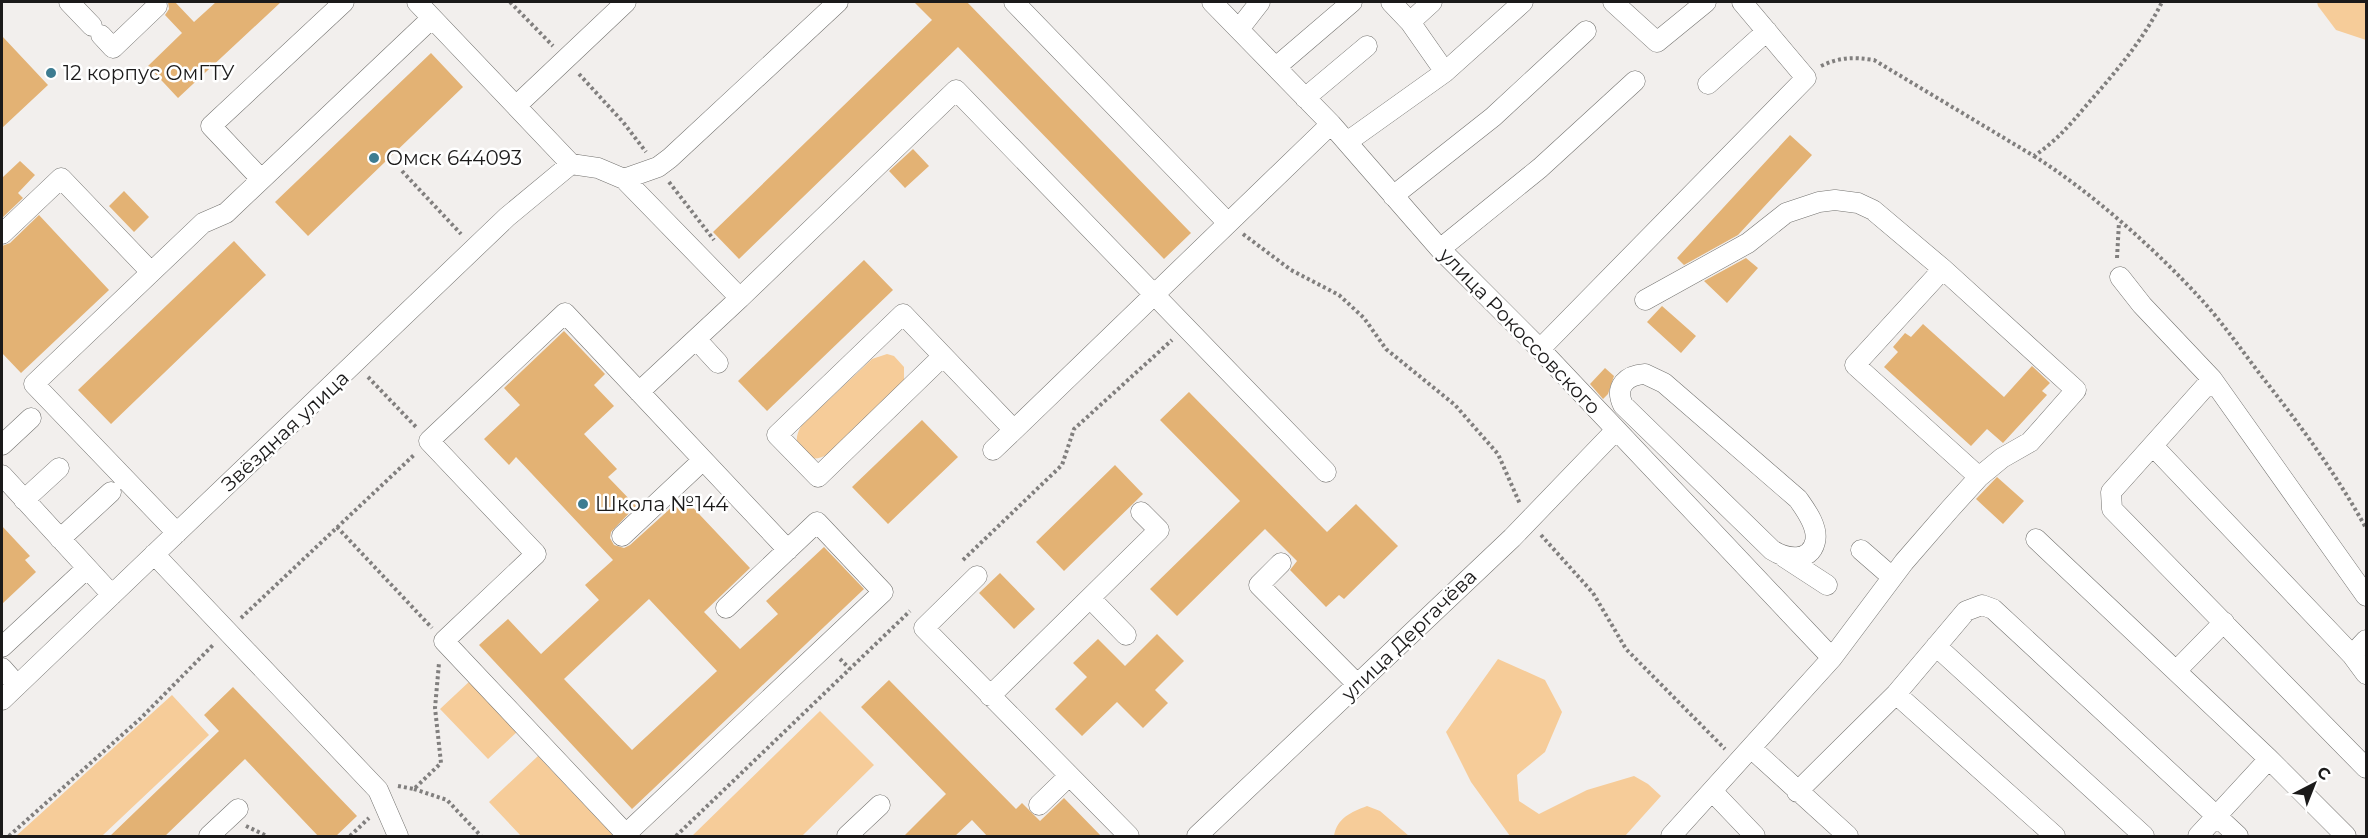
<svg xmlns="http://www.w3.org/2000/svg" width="2368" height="838" viewBox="0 0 2368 838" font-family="Montserrat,sans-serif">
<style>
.green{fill:#f6cc99}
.building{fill:#e3b274;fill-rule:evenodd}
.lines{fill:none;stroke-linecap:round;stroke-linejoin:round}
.minor-casing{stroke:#747370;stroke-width:21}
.path{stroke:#817f7e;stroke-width:4;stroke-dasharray:3 3;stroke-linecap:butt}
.minor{stroke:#fff;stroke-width:20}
.poi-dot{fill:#3d7c91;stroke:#fff;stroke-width:2}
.labels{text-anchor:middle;stroke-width:5;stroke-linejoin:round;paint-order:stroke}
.poi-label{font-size:20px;fill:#1b1a1a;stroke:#fff;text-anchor:start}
.street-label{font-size:20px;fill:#1b1a1a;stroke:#fff}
</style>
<rect width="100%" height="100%" fill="#f2efed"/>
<path class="green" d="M 2317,2 L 2366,2 L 2366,40 L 2336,30 L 2318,6 Z
M 887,354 L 894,356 L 904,367 L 904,382 L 828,454 C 807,468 787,446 802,425 L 872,359 Z
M 1498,659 L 1545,680 L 1562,712 L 1545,752 L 1517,775 L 1519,801 L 1539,814 L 1587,790 L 1634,776 L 1648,784 L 1661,796 L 1625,836 L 1510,836 L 1471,782 L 1446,732 Z
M 471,680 L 518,731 L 488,759 L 440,709 Z
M 172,695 L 209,735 L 102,836 L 16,836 Z
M 820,711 L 874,765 L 803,835 L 804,836 L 692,836 Z
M 538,756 L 614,836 L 521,836 L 489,802 Z
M 1367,806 L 1380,811 L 1409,836 L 1334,836 C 1337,818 1351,812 1367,806 Z"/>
<path class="building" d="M 168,2 L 175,2 L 194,22 L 216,2 L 281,2 L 178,98 L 148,66 L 182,33 L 165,15 L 169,9 Z
M 914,2 L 967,2 L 1191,233 L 1164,259 L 958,47 L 739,259 L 713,232 L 932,20 Z
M 2,36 L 48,85 L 2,128 Z
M 431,53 L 463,87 L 308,236 L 275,202 Z
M 1790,135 L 1812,155 L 1738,235 L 1684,265 L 1677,258 Z
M 913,149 L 929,166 L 905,188 L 889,171 Z
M 20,161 L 35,175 L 18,193 L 23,198 L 2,218 L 2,175 L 3,177 Z
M 124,191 L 149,217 L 134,232 L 109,206 Z
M 39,215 L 109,290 L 21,373 L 2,353 L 2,246 L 10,243 Z
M 234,241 L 266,275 L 111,424 L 78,390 Z
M 1746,258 L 1758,268 L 1727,303 L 1704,281 Z
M 864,260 L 893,290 L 767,411 L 738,381 Z
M 1662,306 L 1696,336 L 1681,353 L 1647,322 Z
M 1923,324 L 2004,397 L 2032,366 L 2050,383 L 2042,391 L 2047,395 L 2003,443 L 1987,429 L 1971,446 L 1884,367 L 1898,352 L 1893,347 L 1905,333 L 1911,337 Z
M 564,331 L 605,374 L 594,385 L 614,406 L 584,434 L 617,469 L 608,477 L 636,506 L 611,532 L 610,538 L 614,545 L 624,548 L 630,545 L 683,497 L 750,568 L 704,612 L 740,649 L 778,614 L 766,601 L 824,547 L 864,589 L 632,809 L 479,645 L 508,619 L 541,654 L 599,600 L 585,585 L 613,560 L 516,457 L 509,465 L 484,439 L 520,405 L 504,388 ZM 649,599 L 717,671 L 632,750 L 564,679 Z
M 1605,368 L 1614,376 L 1608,394 L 1603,399 L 1590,384 Z
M 1189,392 L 1327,532 L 1356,504 L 1398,546 L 1344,599 L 1339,595 L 1326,607 L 1290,570 L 1297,561 L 1265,529 L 1177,616 L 1150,589 L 1240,501 L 1160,420 Z
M 922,420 L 958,457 L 888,524 L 852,487 Z
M 1115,465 L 1143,494 L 1064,571 L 1036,542 Z
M 1997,477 L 2024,501 L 2003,524 L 1976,499 Z
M 2,526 L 30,556 L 25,560 L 36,572 L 2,604 Z
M 1000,573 L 1035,609 L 1014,629 L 979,593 Z
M 1157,634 L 1184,661 L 1155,690 L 1168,703 L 1143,728 L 1117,702 L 1082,736 L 1055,709 L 1087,677 L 1073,663 L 1098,639 L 1125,666 Z
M 889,680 L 1016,809 L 1022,803 L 1040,821 L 1064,798 L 1102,837 L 988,837 L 972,820 L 954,837 L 903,837 L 946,794 L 861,707 Z
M 233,687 L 357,816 L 335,837 L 319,837 L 245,759 L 164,837 L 109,837 L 219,731 L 204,715 Z"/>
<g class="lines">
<defs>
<path id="minor" d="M 69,2 L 92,26
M 417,2 L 571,164 L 598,168 L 624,179 L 740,298 L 956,90 L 1326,472
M 1014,2 L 1228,223
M 1212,2 L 1331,124 L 1440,249 L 1540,349 L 1832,658
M 1391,2 L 1410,22 L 1445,72
M 1613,2 L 1657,42 L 1706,2
M 1410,22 L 1432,2
M 1239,29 L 1260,2
M 101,35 L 113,48 L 157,6
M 1276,67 L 1352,2
M 1708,84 L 1767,31
M 1305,98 L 1367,46
M 516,106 L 626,2
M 1347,142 L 1445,72 L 1523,2
M 261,179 L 211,126 L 344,2
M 624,179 L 658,167 L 670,158 L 838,2
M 1393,196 L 1493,117 L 1586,31
M 2,234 L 61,178 L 151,272
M 1440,249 L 1540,168 L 1635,81
M 1943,269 L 1855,365 L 1979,477
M 2120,277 L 2142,305 L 2212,379 L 2366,596
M 1645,300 L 1748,243 L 1786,213 L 1819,202 L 1835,200 L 1858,203 L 1873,210 L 1943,269 L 2076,390 L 2030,442 L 2002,458 L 1979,477 L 1950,509 L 1904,562 L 1832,658 L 1671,836
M 696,339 L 718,363
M 1540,349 L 1806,78 L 1742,2
M 943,356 L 818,477 L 777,435 L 903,314 L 1014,430 L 1331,124
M 1645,374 L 1664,383 L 1798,499 C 1805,509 1819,527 1815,542 C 1810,563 1786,559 1772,550 L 1623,405 C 1614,386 1627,375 1645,374 Z
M 2212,379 L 2111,492 L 2112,509 L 2366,768
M 639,392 L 740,298
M 2,445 L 31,418
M 2153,446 L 2352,655 L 2366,674
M 993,450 L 1014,430
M 2,475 L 112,595
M 24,500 L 59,468
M 177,533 L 34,384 L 203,223 L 226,213 L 432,18
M 622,536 L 703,460
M 60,539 L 111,492
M 2036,539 L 2269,759 L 2346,836
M 1861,550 L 1892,577
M 154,554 L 378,790 L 398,836
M 1784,557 L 1827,585
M 1281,563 L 1259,585 L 1357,684
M 977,576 L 924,628 L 1129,836
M 1090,598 L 1126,635
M 726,608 L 817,522 L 883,592 L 626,834 L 444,641 L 536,554 L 429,441 L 565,313 L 788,550
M 1936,646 L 2144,836
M 2,647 L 87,568
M 2352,655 L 2366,640
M 2,668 L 17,685
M 2176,671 L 2224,622
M 1896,694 L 2055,836
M 990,696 L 1159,530 L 1141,512
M 2,700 L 507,217 L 571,164
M 1751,748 L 1848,836
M 1712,791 L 1755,836
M 1797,792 L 1896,694 L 1966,611 L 1982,605 L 1993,609 L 2238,836
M 1039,805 L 1069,776
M 209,836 L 238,809
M 847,836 L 880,805
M 1197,836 L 1512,538 L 1616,430
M 2198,836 L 2269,759"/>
</defs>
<use href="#minor" class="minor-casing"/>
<path class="path" d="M 510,2 L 553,46
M 1821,66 C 1840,57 1853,57 1874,60 L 2034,156 C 2056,141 2068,127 2085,107 C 2113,75 2143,41 2162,2
M 579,74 L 623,122 L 646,152
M 2034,156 C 2091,192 2154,248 2200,298 C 2223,323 2242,351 2263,378 C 2301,426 2336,474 2366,528
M 402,171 L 461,234
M 669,182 L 714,240
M 1243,234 L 1291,270 L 1339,295 L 1364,318 L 1386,349 L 1455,405 L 1498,454 L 1520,504
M 2117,258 L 2119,222
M 368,377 L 417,428
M 337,527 L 432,628
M 1541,535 L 1593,593 L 1626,649 L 1725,749
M 963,560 L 1062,465 L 1074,429 L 1172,340
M 241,618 L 415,454
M 840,659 L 850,669
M 398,786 L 414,789 L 441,763 L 435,708 L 439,663
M 414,789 L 447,800 L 481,836
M 246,826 L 267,836
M 9,836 L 140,719 L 214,644
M 350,836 L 369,818
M 676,836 L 910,611"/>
<use href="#minor" class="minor"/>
</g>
<g class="poi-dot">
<circle cx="51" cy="73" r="6"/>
<circle cx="374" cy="158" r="6"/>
<circle cx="583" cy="504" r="6"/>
</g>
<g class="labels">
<g class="poi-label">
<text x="63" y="80">12 корпус ОмГТУ</text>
<text x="386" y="165">Омск 644093</text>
<text x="595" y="511">Школа №144</text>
</g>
<g class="street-label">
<text transform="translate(1520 331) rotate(46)" y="7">улица Рокоссовского</text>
<text transform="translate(285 431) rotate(-43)" y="7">Звёздная улица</text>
<text transform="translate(1409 635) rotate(-44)" y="7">улица Дергачёва</text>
</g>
</g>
<rect width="2368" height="838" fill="none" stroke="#1b1a1a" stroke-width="6"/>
<g transform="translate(2314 784) rotate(42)" stroke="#ffffff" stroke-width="4.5" paint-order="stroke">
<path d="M0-4.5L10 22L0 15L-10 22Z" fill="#1b1a1a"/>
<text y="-9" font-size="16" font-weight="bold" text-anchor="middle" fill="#1b1a1a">С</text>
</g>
</svg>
